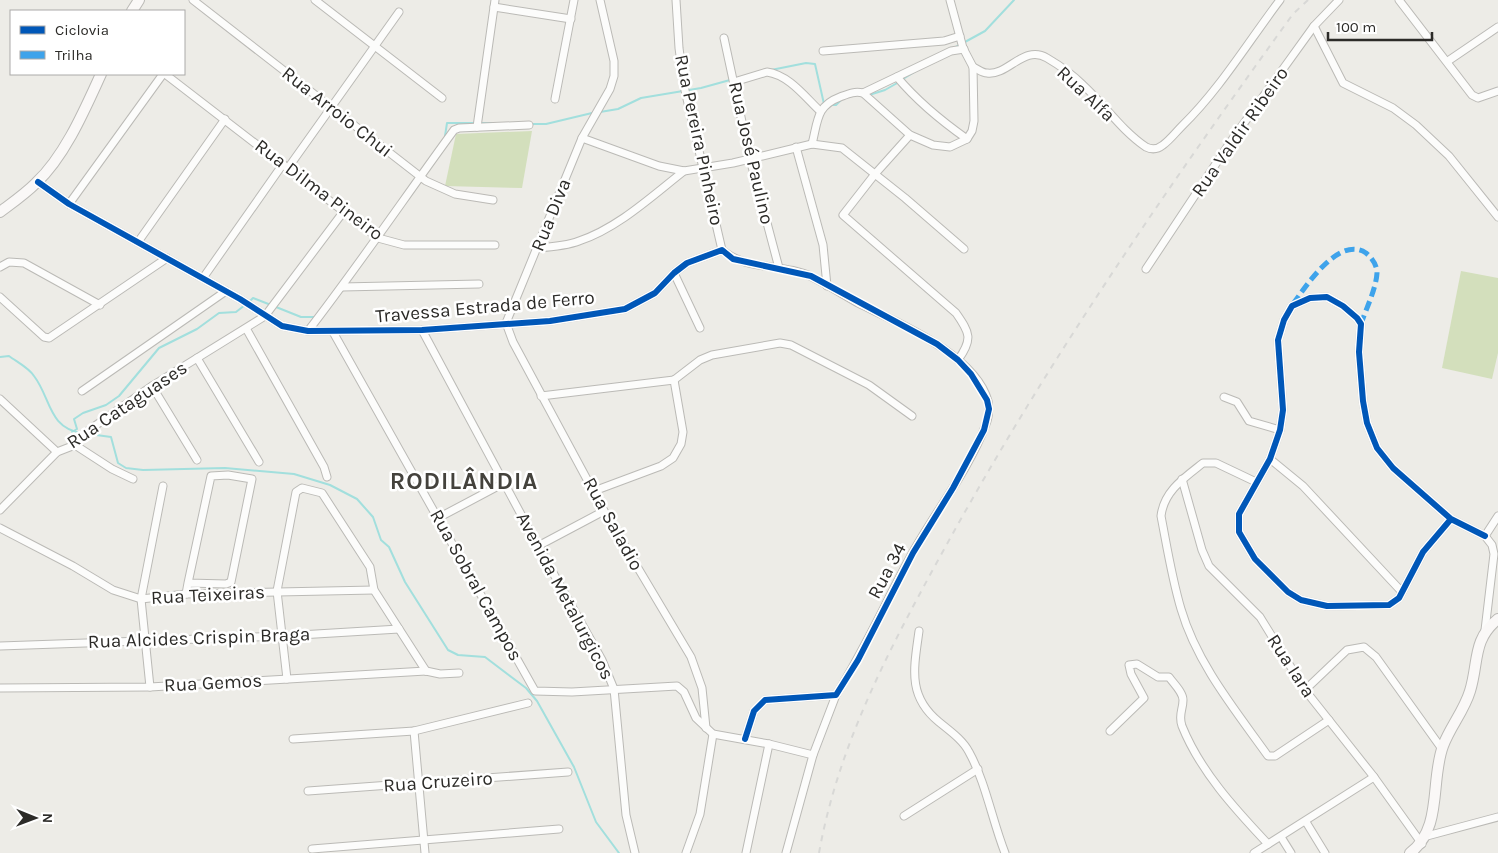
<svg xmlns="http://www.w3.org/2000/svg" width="1498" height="853" viewBox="0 0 1498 853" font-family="Karla,sans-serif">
  <rect width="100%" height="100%" fill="#edece7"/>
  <g fill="#d3dfbc">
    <polygon points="532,131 522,188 445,186 456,134"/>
    <polygon points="1461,271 1498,278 1498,353 1492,379 1442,368"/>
  </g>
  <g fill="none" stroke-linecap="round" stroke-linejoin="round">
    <g stroke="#a2dfdd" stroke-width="2">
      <polyline points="954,48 985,31 1014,0"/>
      <polyline points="771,70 806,63 815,64 824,104"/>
      <polyline points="903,79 916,71"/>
      <polyline points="869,95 885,90 899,82"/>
      <polyline points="830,105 836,105 841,100"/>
      <polyline points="600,112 618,109 641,98 701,88 730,80"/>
      <polyline points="481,123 494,123"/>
      <polyline points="531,124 546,124 592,113"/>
      <polyline points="445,136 447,123 476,123"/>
      <polyline points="249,302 253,298 271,305"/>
      <polyline points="276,307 301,317 317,317"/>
      <path d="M0,357L9,356C17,362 29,368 34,376C51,398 48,428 82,433"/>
      <polyline points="72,432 77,429 74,419 83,413 106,405 119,396 159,348 197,329 219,313 236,312 245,305"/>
      <polyline points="89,434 111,437 118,463 126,468 143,470 225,468 294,474 330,485 357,499 373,517 381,540 389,547 405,582 448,650 458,655 485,657 526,688 537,701 574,767 596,822 619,853"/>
    </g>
    <defs>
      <g id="street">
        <polyline points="193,0 426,181 455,194 493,200"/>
        <polyline points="315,0 442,98"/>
        <polyline points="676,0 679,48 684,86 722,250"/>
        <polyline points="1399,0 1472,95 1478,98 1498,91"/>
        <polyline points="494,7 571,19"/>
        <polyline points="1314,26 1343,83 1393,108 1416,125 1449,156 1498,217"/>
        <polyline points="724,38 750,159 779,268"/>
        <polyline points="823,51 944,41 960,36"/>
        <polyline points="1448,61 1498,27"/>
        <path d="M973,67C978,69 982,73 987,73C1008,76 1024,44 1047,58C1059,65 1073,75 1083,85C1105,105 1121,130 1146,147C1152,150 1158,149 1163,145C1170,140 1176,132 1182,126C1220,89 1248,42 1280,0"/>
        <polyline points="165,74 378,238 404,245 495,245"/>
        <path d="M897,77C918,102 940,120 967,139"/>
        <path d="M734,82L767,72C789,75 805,97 820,111"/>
        <polyline points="863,93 951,51 964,49"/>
        <polyline points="555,99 574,0"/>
        <polyline points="477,127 495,0"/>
        <path d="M910,135L875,174L843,215L956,313C970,333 973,339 958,360"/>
        <polyline points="582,138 659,166 684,171 733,163 812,144 842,148 905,198 964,249"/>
        <path d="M812,144C818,121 816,106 840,97C848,94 854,91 863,93L910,135L933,145L950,147L967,139L972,131L974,121L973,67L963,48L950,0"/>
        <polyline points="796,147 823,245 827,286"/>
        <polyline points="288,168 399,12"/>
        <polyline points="38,182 69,204 240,299 282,326 308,331 422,330 550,321 625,309 655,293 674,273 687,263 722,250"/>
        <polyline points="69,204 163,74"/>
        <polyline points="138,242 225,119"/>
        <path d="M537,248C551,247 566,246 579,241C618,228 652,196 684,171"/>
        <path d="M722,250C746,271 784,263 812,277C828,285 842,294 858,303C898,323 975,354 988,401C989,408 989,417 986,424C969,470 937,509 913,552C887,599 865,649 836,695L765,700L754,711L745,739"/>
        <polyline points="0,267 9,262 24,263 100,305"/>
        <polyline points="1146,269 1229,144 1314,26 1339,0"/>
        <polyline points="674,273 700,328"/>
        <polyline points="203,278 283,164"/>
        <polyline points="342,287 479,284"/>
        <polyline points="0,297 44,337 49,338 167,258"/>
        <polyline points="506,323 513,342 604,511 691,657 702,688 706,728"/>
        <polyline points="506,323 582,138 610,89 614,76 614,61 600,0"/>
        <polyline points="247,330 324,467 327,477"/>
        <polyline points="422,330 538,546 602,660 614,689 626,815 635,853"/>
        <path d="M308,331C359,265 405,197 454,130L459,128L529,125"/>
        <polyline points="333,332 535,691 572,692 677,686 684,692 696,718 713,734 769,744 813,755"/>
        <polyline points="197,358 259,462"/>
        <polyline points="674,380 700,360 712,355 780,343 791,345 869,385 912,416"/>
        <polyline points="152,386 197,460"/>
        <polyline points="82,391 226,291"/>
        <polyline points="541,396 674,380"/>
        <polyline points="1224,397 1237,402 1249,421 1280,430"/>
        <polyline points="0,399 57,452"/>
        <polyline points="75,445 112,469 133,479"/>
        <polyline points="1270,459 1303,486 1402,592"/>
        <polyline points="1182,479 1202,550 1209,566 1260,617 1305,690 1374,777 1422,844"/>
        <path d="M1256,482L1216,463H1203C1184,478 1164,491 1161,516C1167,547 1172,579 1181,609C1197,664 1236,711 1268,756H1275L1329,720"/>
        <polyline points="594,491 661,466 673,458 681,444 683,432 674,380"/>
        <polyline points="0,510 57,452 75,445 89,430 152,386 265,316 344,211"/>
        <polyline points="438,518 504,483"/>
        <polyline points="1451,519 1423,552 1399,598 1389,605 1327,606 1301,600 1288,592 1255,559 1239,532 1239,514 1270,459 1280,430 1283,410 1278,340 1284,320 1292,306 1310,298 1327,297 1343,306 1357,318 1361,324 1359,352 1363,401 1367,423 1377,448 1393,468 1451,519 1485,536"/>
        <polyline points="0,528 73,566 113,590 141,599 186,594 374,590"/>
        <polyline points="538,546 604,511"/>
        <polyline points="186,594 188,583 211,476 228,475 252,479 231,582 226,584 188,583"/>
        <polyline points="1485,630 1494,554 1492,545 1485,536 1498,516"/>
        <path d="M919,631C914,668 907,696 939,722C950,731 963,740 969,752C986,783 992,820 1005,853"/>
        <polyline points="0,646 283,636 399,629"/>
        <polyline points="426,671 440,674 459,673"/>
        <polyline points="287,679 277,591 296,492 302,488 322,493 370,567 374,590 426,671"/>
        <polyline points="150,687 141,599 163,486"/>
        <polyline points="0,688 150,687 426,671"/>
        <polyline points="1305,690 1347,650 1364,647 1376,657 1442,749"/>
        <polyline points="414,731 425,853"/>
        <path d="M1110,731L1144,698L1131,674L1129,665L1137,664L1158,677H1169C1173,683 1183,692 1183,700C1183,710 1178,715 1182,726C1200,771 1235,809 1268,844"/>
        <polyline points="293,739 414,731 528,703"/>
        <polyline points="308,791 568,772"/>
        <polyline points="904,816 978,769"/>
        <polyline points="1306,822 1325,853"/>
        <polyline points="1427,836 1498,817"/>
        <polyline points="1281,837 1291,853"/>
        <polyline points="312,849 559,829"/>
        <polyline points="686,853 700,814 713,734"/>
        <polyline points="746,853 769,744"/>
        <polyline points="786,853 813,755 836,695"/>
        <polyline points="1254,853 1374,777"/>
      </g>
      <g id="secondary">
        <polyline points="132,11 139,0"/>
        <path d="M0,212C12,203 25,194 36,183C65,156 85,109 101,74"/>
        <path d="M1410,853C1443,828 1430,781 1443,746C1450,727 1464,711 1470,691C1479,662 1472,640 1498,619"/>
      </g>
    </defs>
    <use href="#street" stroke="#bbbab6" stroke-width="9"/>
    <use href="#secondary" stroke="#bbbab6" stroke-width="12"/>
    <use href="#street" stroke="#fcfcfb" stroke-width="7"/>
    <use href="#secondary" stroke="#faf8f7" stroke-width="10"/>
    <path stroke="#d8d8d6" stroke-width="2" stroke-dasharray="6 6" stroke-linecap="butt" d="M819,853C839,741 893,642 947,544C1049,359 1169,185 1293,14L1308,0"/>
    <path stroke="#3ea3eb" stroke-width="5" stroke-dasharray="10 5" stroke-linecap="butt" d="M1293,304C1306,286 1339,235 1366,253C1372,258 1377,265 1377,273C1376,289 1366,309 1361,324"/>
    <defs>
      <g id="cycleway">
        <polyline points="38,182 69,204 240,299 282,326 308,331 422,330 550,321 625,309 655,293 674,273 687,263 722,250 733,259 811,276 937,344 958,360 971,374 987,400 989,409 984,430 953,488 913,553 858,660 836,695 765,700 754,711 745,739"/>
        <polyline points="1451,519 1423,552 1399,598 1389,605 1327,606 1301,600 1288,592 1255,559 1239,532 1239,514 1270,459 1280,430 1283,410 1278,340 1284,320 1292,306 1310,298 1327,297 1343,306 1357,318 1361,324 1359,352 1363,401 1367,423 1377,448 1393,468 1451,519 1485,536"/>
      </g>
    </defs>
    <use href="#cycleway" stroke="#fff" stroke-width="9"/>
    <use href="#cycleway" stroke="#0057b8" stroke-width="6"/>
  </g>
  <g text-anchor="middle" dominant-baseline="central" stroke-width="5" stroke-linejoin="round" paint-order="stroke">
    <g font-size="19" fill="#2c2b28" stroke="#fff">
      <text transform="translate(1086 94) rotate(43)">Rua Alfa</text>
      <text transform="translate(337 112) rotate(38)">Rua Arroio Chui</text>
      <text transform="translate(1240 132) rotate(-55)">Rua Valdir Ribeiro</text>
      <text transform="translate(699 140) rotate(78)">Rua Pereira Pinheiro</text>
      <text transform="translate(751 153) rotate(77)">Rua José Paulino</text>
      <text transform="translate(319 190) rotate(37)">Rua Dilma Pineiro</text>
      <text transform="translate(551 215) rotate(-68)">Rua Diva</text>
      <text transform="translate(485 307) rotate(-5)">Travessa Estrada de Ferro</text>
      <text transform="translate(127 405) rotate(-34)">Rua Cataguases</text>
      <text transform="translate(613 524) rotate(61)">Rua Saladio</text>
      <text transform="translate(887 571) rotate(-62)">Rua 34</text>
      <text transform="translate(476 585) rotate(61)">Rua Sobral Campos</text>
      <text transform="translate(208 595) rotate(-3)">Rua Teixeiras</text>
      <text transform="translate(565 596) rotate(62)">Avenida Metalurgicos</text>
      <text transform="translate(199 638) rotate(-2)">Rua Alcides Crispin Braga</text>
      <text transform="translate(1291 666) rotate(57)">Rua Iara</text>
      <text transform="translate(213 683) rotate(-3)">Rua Gemos</text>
      <text transform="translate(438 782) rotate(-4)">Rua Cruzeiro</text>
    </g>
    <g font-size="24" font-weight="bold" letter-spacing="1" fill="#44423c" stroke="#fff">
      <text x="464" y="481">RODILÂNDIA</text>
    </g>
  </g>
  <rect x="10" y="10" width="175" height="65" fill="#ffffff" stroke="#abaaa9"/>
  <rect x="20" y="26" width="25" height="8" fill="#0057b8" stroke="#abaaa9"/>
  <text x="55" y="35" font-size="15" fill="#2c2b28">Ciclovia</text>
  <rect x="20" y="51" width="25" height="8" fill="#3ea3eb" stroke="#abaaa9"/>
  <text x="55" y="60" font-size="15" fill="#2c2b28">Trilha</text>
  <g transform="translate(35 818) rotate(91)" stroke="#ffffff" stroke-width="4" paint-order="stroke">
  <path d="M0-4L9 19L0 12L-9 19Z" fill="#2c2b28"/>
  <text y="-8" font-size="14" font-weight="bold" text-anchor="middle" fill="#2c2b28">N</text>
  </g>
  <path d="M1328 32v8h104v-8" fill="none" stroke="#2c2b28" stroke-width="2.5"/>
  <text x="1336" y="32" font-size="15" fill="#2c2b28" stroke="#ffffff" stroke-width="4" paint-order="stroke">100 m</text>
</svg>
